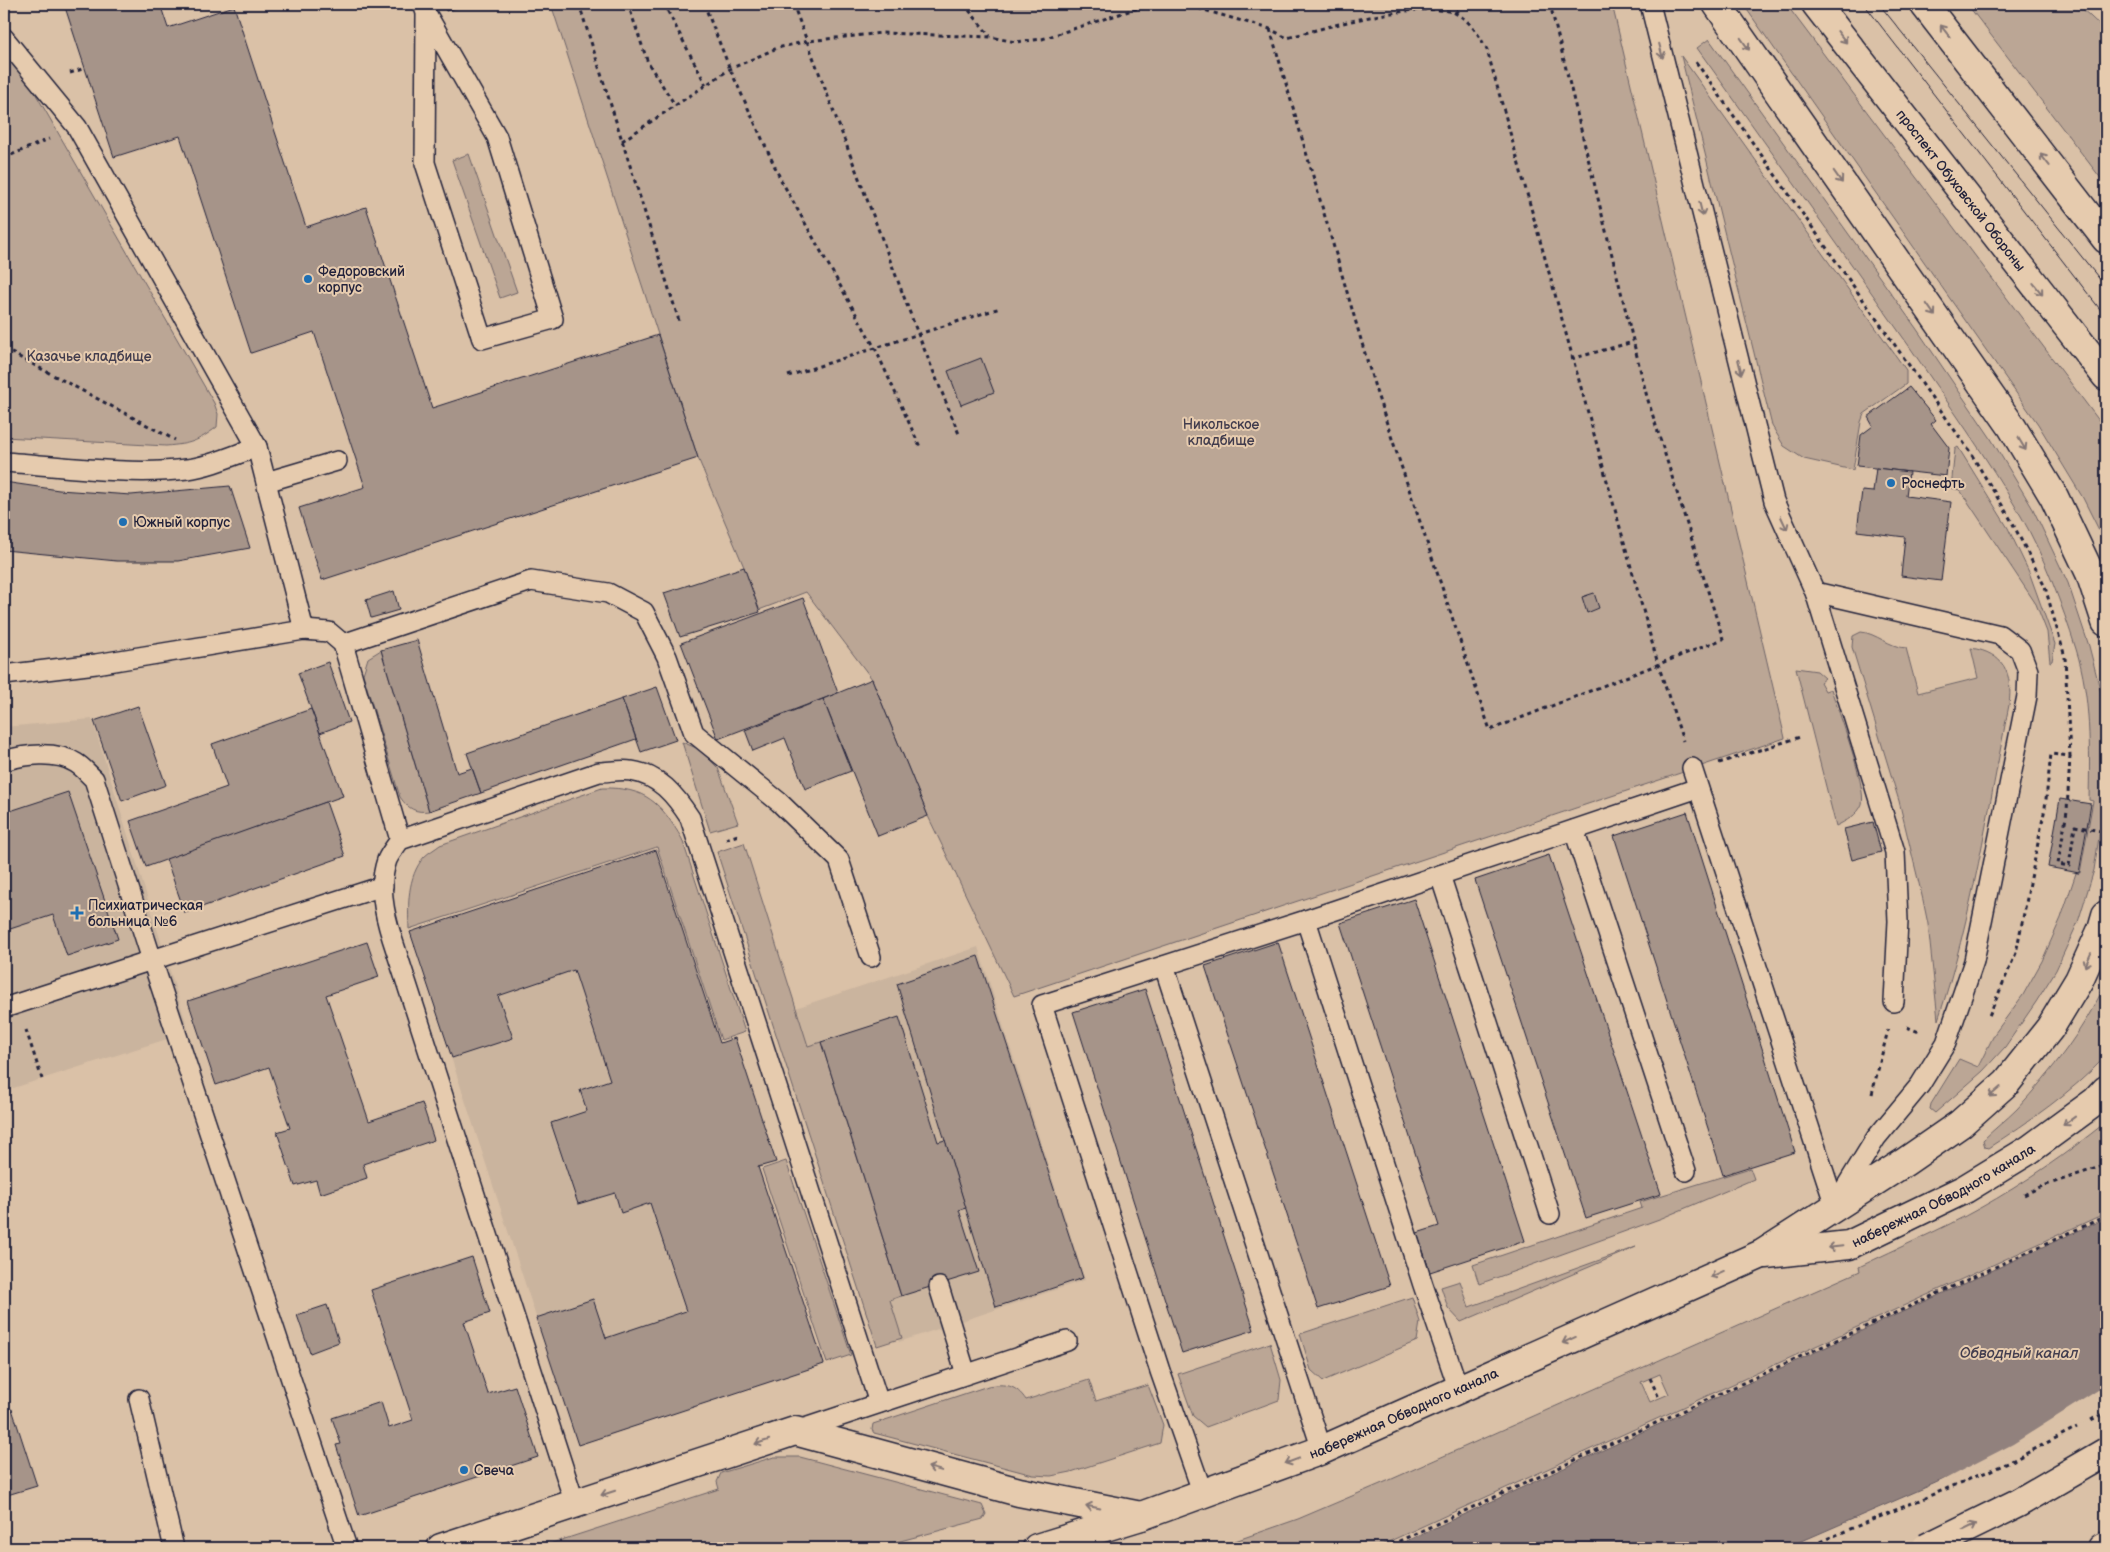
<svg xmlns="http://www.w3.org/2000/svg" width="2110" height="1552" viewBox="0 0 2110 1552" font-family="'Balsamiq Sans',sans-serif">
  <rect width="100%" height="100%" fill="#dac1a7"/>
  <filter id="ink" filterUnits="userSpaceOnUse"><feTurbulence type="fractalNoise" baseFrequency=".02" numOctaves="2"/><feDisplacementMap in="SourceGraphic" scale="10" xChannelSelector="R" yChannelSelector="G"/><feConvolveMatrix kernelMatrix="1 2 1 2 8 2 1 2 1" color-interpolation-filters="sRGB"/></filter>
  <g filter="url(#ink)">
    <g fill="#cab49e">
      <polygon points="92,719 189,1032 4,1091 4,727"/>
      <polygon points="656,850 720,1043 735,1038 776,1162 759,1168 824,1364 578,1445 410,932"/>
      <polygon points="978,947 1085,1280 899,1342 790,1010"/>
    </g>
    <g fill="#bba695" stroke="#6e6468" fill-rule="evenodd">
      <polygon points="551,4 1612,4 1785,738 1014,996 928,816 872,679 806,592 759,610 744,567 698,458"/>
      <polygon points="1743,4 1786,4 2106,430 2106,544 2083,498 2038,424"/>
      <polygon points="1967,4 2077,4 2106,31 2106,185"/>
      <path d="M4,39L214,403L218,414L217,427C197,442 190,444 166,446L4,437Z"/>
      <path d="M1709,39L1916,328L1990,437L2033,509L2068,583L2089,646L2101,693L2106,751L2105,797L2094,870L2078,922L2056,970L2036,1002L2005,1047L1983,1071L1935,1113L1930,1109L1931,1104L1959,1059L1978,1067L1995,1033L2023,995L2042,961L2061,918L2076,873H2080L2093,801L2089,800C2090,750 2091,697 2076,649C2062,605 2044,556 2021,516C1987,457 1947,402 1909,346C1839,246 1768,147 1697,48Z"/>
      <polygon points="1681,56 1906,370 1906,384 1864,414 1861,422 1853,470 1804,459 1784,446 1772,426"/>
      <polygon points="469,154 517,292 500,298 452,160"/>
      <polygon points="1958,447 2008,528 2029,572 2055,644 2052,661 2050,662 2047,632 2036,604 1960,490 1951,488 1955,449"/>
      <path d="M1861,632C1876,633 1889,647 1906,648L1918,693L1978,678L1971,648C2004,653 2013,673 2009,705C1988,810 1972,918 1938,1020L1928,924L1923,900L1899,801L1852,647L1853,636Z"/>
      <path d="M381,650L429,811C416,813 408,809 400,797L363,674L368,658Z"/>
      <path d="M1796,668L1817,671L1825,678L1820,682L1825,691L1831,689C1838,710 1867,787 1862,804C1858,815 1846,821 1836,826Z"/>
      <polygon points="682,742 699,749 718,768 738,823 710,831"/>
      <path d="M602,788C646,787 661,803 682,839L745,1032L721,1040L657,847L409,929C408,905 407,877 424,857C429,852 435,849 440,845Z"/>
      <polygon points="744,843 808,1046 821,1042 901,1296 890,1300 902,1338 877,1346 717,852"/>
      <path d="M2106,983V1056C2072,1092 2030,1121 1988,1148L1985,1147L1983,1140C1994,1129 2006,1120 2017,1109C2052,1071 2084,1029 2106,983Z"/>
      <path d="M2106,1122V1213L1375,1548H1215L1298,1519L1392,1479L1860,1271L1859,1267C1899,1247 1941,1230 1980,1208C2025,1183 2066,1154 2106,1122ZM1660,1374L1669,1394L1650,1402L1641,1382Z"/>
      <polygon points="786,1161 851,1355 827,1363 762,1169"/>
      <polygon points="1750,1168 1754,1179 1662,1218 1479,1284 1473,1265 1642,1208 1640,1202"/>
      <polygon points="1636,1247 1461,1322 1448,1308 1441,1287 1460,1281 1469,1307"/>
      <polygon points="1412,1297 1420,1322 1417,1341 1323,1381 1311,1370 1300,1334"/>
      <polygon points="1270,1343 1281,1380 1279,1400 1206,1427 1193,1416 1178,1374"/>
      <path d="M1089,1380L1096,1401L1148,1385L1163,1425L1160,1443L1071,1472L1051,1476L1033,1475L874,1433L872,1430L873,1424L988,1386C1005,1383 1016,1385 1026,1400Z"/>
      <polygon points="774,1457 800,1457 982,1505 986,1514 983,1519 874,1548 537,1548 719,1489 717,1482 721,1473"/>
    </g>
    <polygon fill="#91817d" stroke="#655b63" points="2106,1218 2106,1409 1786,1548 1391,1548"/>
    <polygon fill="#dac1a7" points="2106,1385 2106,1412 1902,1501 2013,1444"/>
    <g fill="#a69489" stroke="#22223b">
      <polygon points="64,4 160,4 168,28 234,6 306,227 366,207 432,408 658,335 698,458 322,580 299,508 365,487 314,332 251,353 180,136 114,157"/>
      <polygon points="444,4 469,4 446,11"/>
      <polygon points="981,358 994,392 961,405 948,371"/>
      <polygon points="1909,387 1936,420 1931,424 1949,448 1946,476 1857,466 1861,435 1873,426 1868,417"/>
      <polygon points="1876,468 1909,472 1906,496 1951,502 1941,581 1901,576 1905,537 1857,531 1862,491 1873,492"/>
      <polygon points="4,482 59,490 131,495 230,486 250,548 178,561 117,561 4,550"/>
      <polygon points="744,567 760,612 680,637 664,593"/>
      <polygon points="394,591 399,610 371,618 366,600"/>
      <polygon points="1594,593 1599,608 1587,613 1582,597"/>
      <polygon points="803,598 838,693 718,739 681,643"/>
      <polygon points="417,640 457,773 472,768 481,793 429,811 381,650"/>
      <polygon points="328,662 349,722 320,733 298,673"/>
      <polygon points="872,679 928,816 878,836 823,699"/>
      <polygon points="657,687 676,740 641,752 622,699"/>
      <polygon points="622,699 636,739 481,793 467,753"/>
      <polygon points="823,699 851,771 805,789 785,738 753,751 745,730"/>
      <polygon points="138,706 166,785 122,801 94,721"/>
      <polygon points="311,709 343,796 146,867 130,821 227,787 212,744"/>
      <polygon points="68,792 118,939 67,956 53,915 4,931 4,813"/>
      <polygon points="2060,799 2091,804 2079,873 2048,867"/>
      <polygon points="326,802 345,856 185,913 166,859"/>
      <polygon points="1687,812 1795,1152 1723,1175 1614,836"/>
      <polygon points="1873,822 1881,852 1852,860 1844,829"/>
      <polygon points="656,850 720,1043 735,1038 776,1162 758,1167 824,1364 578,1445 536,1318 593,1299 606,1338 686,1311 650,1203 621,1213 615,1193 578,1204 551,1123 587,1111 580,1090 610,1080 574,970 498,996 513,1038 452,1058 410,932"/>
      <polygon points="1549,855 1661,1194 1586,1218 1475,880"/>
      <polygon points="1414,899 1525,1241 1430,1272 1417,1233 1439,1226 1340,923"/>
      <polygon points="367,942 379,977 326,995 369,1121 422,1103 434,1140 363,1164 367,1178 320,1194 316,1180 295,1186 277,1132 290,1128 269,1067 216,1085 188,1001"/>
      <polygon points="1278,942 1390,1286 1318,1309 1205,966"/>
      <polygon points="978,956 1083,1278 996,1307 897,984"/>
      <polygon points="1145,989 1254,1330 1182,1353 1073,1012"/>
      <polygon points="899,1017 938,1142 945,1140 966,1208 959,1210 979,1272 901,1296 821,1042"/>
      <polygon points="472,1257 490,1313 464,1322 488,1394 515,1386 538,1457 359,1516 336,1445 341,1444 332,1418 381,1402 389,1428 413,1420 371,1290"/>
      <polygon points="327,1305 339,1342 310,1353 297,1315"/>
      <polygon points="12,1409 37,1486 4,1496 4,1411"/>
      <polygon points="4,1528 10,1548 4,1548"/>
      <polygon points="57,1542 59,1548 37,1548"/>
    </g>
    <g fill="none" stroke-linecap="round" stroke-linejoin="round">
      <defs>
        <g id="service">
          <polyline points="423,4 426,13 497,137 553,319 482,339 425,163 426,13"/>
          <polyline points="1650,4 1774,501 1815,592 2000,635 2020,650 2028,671 2027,696 1974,961 1946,1043 1920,1085 1876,1138 1836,1203"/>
          <polyline points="4,38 77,127 257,447 304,630"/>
          <path d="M4,462C61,466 131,476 187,469C211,466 234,455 257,447"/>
          <polyline points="266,482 337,461"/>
          <polyline points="1815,592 1895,852 1898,921 1894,1002"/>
          <polyline points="343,644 531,581 608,593 644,612 667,657 694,733 779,802 839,860 871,957"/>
          <polyline points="4,675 96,664 304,630 329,632 343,644 400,840"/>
          <path d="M4,761C25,754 57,751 76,763C83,767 88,774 94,779L152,960L383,886"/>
          <polyline points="1692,768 1835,1206"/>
          <polyline points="1574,830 1686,1171"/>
          <polyline points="1440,875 1550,1214"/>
          <polyline points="1306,920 1423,1285 1459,1390"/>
          <polyline points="1164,966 1322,1450"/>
          <polyline points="4,1008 152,960 347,1548"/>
          <polyline points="939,1287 966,1374"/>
          <polyline points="139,1399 174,1548"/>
          <polyline points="796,1431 1067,1341"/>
          <polyline points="1203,1494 1160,1371 1042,1005 1306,920 1698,788"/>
          <path d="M575,1504L392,938C384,913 378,886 387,860C390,853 396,846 400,840L599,772C609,772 621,769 631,771C659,775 675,795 690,818L879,1403"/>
        </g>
        <polyline id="minor" points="441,1548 795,1431 1019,1492 1141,1516"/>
        <polyline id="tertiary" points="2102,1548 2106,1546"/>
        <g id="secondary">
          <polyline points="1717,4 2012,427 2054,497 2090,573 2106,622"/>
          <path id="s1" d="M1816,4L2106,376"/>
          <polyline points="1924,4 2106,239"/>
          <path id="s2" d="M1766,1254L1849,1245L1965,1189L2029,1150L2096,1101L2106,1090"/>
          <path id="s3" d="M1037,1548L1141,1516L1322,1450L1762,1254L1905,1162L1960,1124L2007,1082L2050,1028L2079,980L2102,929L2106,915"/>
        </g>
      </defs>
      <use href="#service" stroke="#22223b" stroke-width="22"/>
      <use href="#minor" stroke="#22223b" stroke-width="31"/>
      <use href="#tertiary" stroke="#22223b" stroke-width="31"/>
      <use href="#secondary" stroke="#22223b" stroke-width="31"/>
      <g stroke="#22223b" stroke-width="3" stroke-dasharray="4 4" stroke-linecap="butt">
        <polyline points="579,4 680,324"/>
        <polyline points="628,4 648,63 675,105"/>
        <polyline points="664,4 706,85"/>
        <polyline points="704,4 730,69 781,180 875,348 920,447"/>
        <polyline points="793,4 918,334 959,434"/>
        <polyline points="964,4 990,36"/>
        <path d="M1183,4L1270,29L1287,38C1327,27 1418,0 1455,13C1471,21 1479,35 1487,50L1658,664L1683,741"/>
        <polyline points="1455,13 1464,4"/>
        <polyline points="1270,29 1376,391 1490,730 1723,639 1647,397 1550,4"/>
        <polyline points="1696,62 1970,452 2011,520 2045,587 2065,657 2070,756 2051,754 2045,808 2016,953 1988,1018"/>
        <polyline points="70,73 85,68"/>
        <polyline points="622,141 730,69 777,48 808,41 882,33 990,37 1016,42 1042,39 1135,9 1166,4"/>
        <polyline points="4,158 49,139"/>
        <polyline points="4,349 175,440"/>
        <polyline points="1571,359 1633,342"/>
        <polyline points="788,376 1000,308"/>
        <polyline points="2070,756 2067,811 2058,864 2069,866 2075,826 2106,832"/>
        <polyline points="1719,763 1800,737"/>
        <polyline points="726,839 741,834"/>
        <polyline points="1907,1027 1919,1032"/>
        <polyline points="26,1030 42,1079"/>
        <polyline points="1872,1094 1888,1030"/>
        <polyline points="2024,1195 2040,1187 2106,1165"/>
        <polyline points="1650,1378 1659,1398"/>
        <polyline points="2091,1420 2106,1412"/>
        <polyline points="1384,1548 2106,1216"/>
        <polyline points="1805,1548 2008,1463 2077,1427"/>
      </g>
      <use href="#service" stroke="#e6cbae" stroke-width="19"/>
      <use href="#minor" stroke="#e6cbae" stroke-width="28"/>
      <use href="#tertiary" stroke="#e6cbae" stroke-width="28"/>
      <use href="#secondary" stroke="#e6cbae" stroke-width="28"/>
      <g stroke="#22223b" stroke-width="1">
        <polyline points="1864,4 2106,317"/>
        <polyline points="1879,4 2106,287"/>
      </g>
      <defs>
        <polyline id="secondary-bridge" points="1926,1548 2018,1503 2106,1452"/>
      </defs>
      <use href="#secondary-bridge" stroke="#22223b" stroke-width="31" stroke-linecap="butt"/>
      <use href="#secondary-bridge" stroke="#e6cbae" stroke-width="28"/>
    </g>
    <defs><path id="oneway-shaft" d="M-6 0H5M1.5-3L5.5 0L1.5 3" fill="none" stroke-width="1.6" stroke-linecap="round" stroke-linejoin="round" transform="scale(1.25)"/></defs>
    <g stroke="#847674">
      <use href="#oneway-shaft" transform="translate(1945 31) rotate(-128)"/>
      <use href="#oneway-shaft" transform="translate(1842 37) rotate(52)"/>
      <use href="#oneway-shaft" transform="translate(1745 44) rotate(55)"/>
      <use href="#oneway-shaft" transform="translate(1661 51) rotate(76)"/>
      <use href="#oneway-shaft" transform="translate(2045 160) rotate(-128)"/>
      <use href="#oneway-shaft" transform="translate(1838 177) rotate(55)"/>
      <use href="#oneway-shaft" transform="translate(1701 209) rotate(76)"/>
      <use href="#oneway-shaft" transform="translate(2038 289) rotate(52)"/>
      <use href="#oneway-shaft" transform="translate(1931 310) rotate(55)"/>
      <use href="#oneway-shaft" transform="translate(1740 367) rotate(76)"/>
      <use href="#oneway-shaft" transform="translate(2022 444) rotate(59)"/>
      <use href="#oneway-shaft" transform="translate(1784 523) rotate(65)"/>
      <use href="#oneway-shaft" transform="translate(2088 960) rotate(114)"/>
      <use href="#oneway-shaft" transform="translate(1995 1092) rotate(139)"/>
      <use href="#oneway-shaft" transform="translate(2069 1121) rotate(144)"/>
      <use href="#oneway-shaft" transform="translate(1835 1247) rotate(174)"/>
      <use href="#oneway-shaft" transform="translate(1717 1274) rotate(156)"/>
      <use href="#oneway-shaft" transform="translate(1569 1340) rotate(156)"/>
      <use href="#oneway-shaft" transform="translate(762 1442) rotate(162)"/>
      <use href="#oneway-shaft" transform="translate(1292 1461) rotate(159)"/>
      <use href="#oneway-shaft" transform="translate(935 1469) rotate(-165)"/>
      <use href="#oneway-shaft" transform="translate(608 1493) rotate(162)"/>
      <use href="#oneway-shaft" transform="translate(1093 1507) rotate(-169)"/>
      <use href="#oneway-shaft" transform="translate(1970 1527) rotate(-26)"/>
    </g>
  </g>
  <g fill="#1f6fb2" stroke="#e6cbae" stroke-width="2">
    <circle cx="308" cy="279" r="5"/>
    <circle cx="1891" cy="483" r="5"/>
    <circle cx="123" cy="522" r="5"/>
    <path d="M74.5 905.5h5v5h5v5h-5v5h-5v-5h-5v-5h5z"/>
    <circle cx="464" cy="1470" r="5"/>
  </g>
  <g text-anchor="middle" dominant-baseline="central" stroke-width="4" stroke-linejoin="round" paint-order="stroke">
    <g font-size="14" fill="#22223b" stroke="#e6cbae">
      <text stroke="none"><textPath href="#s1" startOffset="236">проспект Обуховской Обороны</textPath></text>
      <text stroke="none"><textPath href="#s2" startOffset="190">набережная Обводного канала</textPath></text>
      <text stroke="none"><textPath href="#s3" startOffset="391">набережная Обводного канала</textPath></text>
    </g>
    <g font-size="14" fill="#22223b" stroke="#e6cbae" text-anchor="start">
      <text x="318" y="271">Федоровский<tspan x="318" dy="16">корпус</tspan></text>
      <text x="1901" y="483">Роснефть</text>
      <text x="133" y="522">Южный корпус</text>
      <text x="88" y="905">Психиатрическая<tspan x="88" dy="16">больница №6</tspan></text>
      <text x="474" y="1470">Свеча</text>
    </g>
    <g font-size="14" fill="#413c4d" stroke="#e6cbae">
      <text x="89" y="356">Казачье кладбище</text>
      <text x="1221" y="424">Никольское<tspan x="1221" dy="16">кладбище</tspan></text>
    </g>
    <g font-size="15" font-style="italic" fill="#433e4f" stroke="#e6cbae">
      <text x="2019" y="1353">Обводный канал</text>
    </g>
  </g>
  <rect width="2110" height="1552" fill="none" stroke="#e6cbae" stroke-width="20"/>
  <rect x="10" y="10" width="2090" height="1532" fill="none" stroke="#22223b" stroke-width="2" filter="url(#ink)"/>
</svg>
